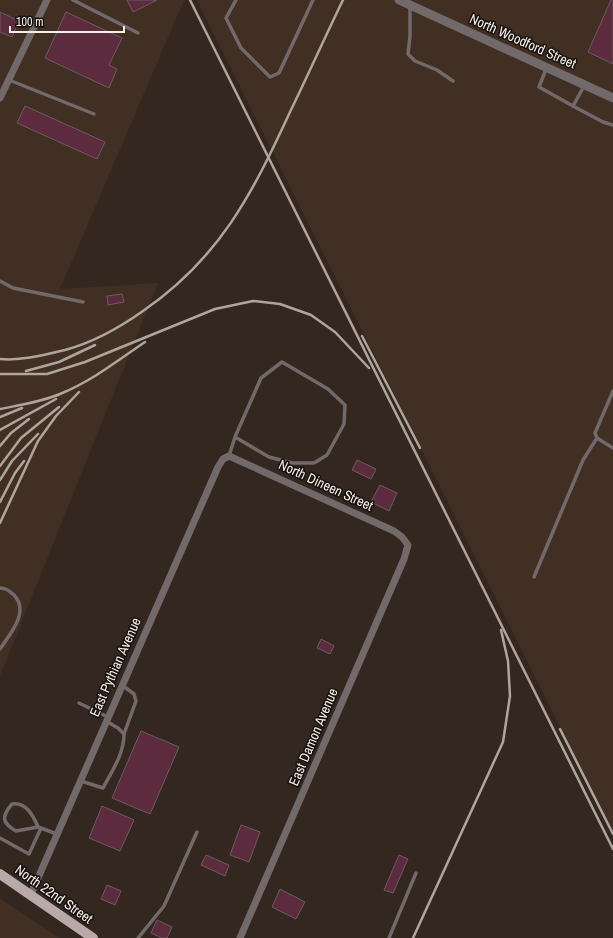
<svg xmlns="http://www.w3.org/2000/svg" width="613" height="938" viewBox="0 0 613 938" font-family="'Archivo Narrow',sans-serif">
  <rect width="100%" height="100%" fill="#33271f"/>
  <g fill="#412f24">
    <polygon points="0,0 184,0 60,289 158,283 0,676"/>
    <polygon points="197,0 613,0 613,832"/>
    <polygon points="0,899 60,938 0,938"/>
  </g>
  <g fill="#5c2b3e" stroke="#6c5c61">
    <polygon points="127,0 157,0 133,12"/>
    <polygon points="611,0 613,0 613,64 588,52"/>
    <polygon points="0,12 19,21 12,37 0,32"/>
    <polygon points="66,12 122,38 109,65 117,69 109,88 45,58"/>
    <polygon points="25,106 105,142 97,159 17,123"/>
    <polygon points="122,294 124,302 108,305 107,296"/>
    <polygon points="357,460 376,469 371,479 352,470"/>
    <polygon points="380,485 397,493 389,511 371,502"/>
    <polygon points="321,639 334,646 330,654 317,648"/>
    <polygon points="141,731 179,747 150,814 112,798"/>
    <polygon points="102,806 134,820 120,851 89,838"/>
    <polygon points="241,825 260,832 249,862 230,855"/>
    <polygon points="206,855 229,865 225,876 201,865"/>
    <polygon points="399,855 408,859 393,893 384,890"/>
    <polygon points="107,885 121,891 115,905 101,899"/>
    <polygon points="280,889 305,902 296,919 272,907"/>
    <polygon points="157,920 172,927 167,938 162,938 151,933"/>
  </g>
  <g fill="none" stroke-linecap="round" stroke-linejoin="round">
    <g stroke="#71696a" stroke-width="3.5">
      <polyline points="73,0 138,33"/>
      <polyline points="236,0 226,18 241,48 270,77 279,73 313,0"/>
      <polyline points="410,6 410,36 408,54 415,61 437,70 453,81"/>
      <polyline points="546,69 539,87 573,106"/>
      <polyline points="9,80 94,114"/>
      <polyline points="584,86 573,106 603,122 613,125"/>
      <polyline points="0,281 13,288 83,302"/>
      <polyline points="613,391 595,433 597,438 613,448"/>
      <polyline points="229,456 235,437 261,378 282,362 328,389 345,405 344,424 327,455 314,463 292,463 269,457 235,437"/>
      <polyline points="534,577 583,460 597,438"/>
      <path d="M0,588C5,588 10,591 14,595C30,612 10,634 0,649"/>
      <polyline points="122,685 134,694 136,701 124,734"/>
      <polyline points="79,703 108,717"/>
      <path d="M81,781L103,788C112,771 124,754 124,734L118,728L106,721"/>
      <path d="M38,827C33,815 26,802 12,804C1,817 2,823 16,831L38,827L57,834"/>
      <polyline points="0,838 29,854 41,828"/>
      <polyline points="138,938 164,906 197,832"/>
      <polyline points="389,938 416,873"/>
    </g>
    <g stroke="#71696a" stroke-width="7">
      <polyline points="0,98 47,0"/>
      <polyline points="31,894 218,467 223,459 229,456 394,531 402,537 408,545 404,559 240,938"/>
    </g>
    <polyline stroke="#71696a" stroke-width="9" points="399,0 613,98"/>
    <polyline stroke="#b9a9aa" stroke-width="10" points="0,874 93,938"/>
    <g stroke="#aea59e" stroke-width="2.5">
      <polyline points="190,0 613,849"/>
      <polyline points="362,336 420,448"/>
      <path d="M0,359C22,361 44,355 65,350C95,342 119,328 143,311C220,258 252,194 290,112C308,75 325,37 343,0"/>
      <polyline points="26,371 59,362 95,345"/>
      <polyline points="0,374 47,374 85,362 215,309 253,301 280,304 311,315 335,332 369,368"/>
      <path d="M0,409C20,405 41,402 60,394C92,381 117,361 145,342"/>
      <polyline points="0,417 22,408"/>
      <polyline points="0,430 56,399"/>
      <polyline points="0,446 11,433 29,419"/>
      <polyline points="0,466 21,438 59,407"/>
      <polyline points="0,480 12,461 38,434"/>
      <polyline points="0,502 15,473 24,461"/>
      <polyline points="0,523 38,441 56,416 79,392"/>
      <polyline points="560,729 613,834"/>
      <polyline points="413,938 503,742 510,696 508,661 501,630"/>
    </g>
  </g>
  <g text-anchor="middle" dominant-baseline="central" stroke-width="3" stroke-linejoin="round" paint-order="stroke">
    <g font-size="14" fill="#f7efe9" stroke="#16110e">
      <text transform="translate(523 41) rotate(24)">North Woodford Street</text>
      <text transform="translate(326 485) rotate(25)">North Dineen Street</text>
      <text transform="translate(115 667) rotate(-66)">East Pythian Avenue</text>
      <text transform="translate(313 737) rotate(-67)">East Damon Avenue</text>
      <text transform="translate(54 894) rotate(35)">North 22nd Street</text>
    </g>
  </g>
  <path d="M10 26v6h114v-6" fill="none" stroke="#f7efe9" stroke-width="2"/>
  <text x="16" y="26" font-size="12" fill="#f7efe9" stroke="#16110e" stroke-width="3" paint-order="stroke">100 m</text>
</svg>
